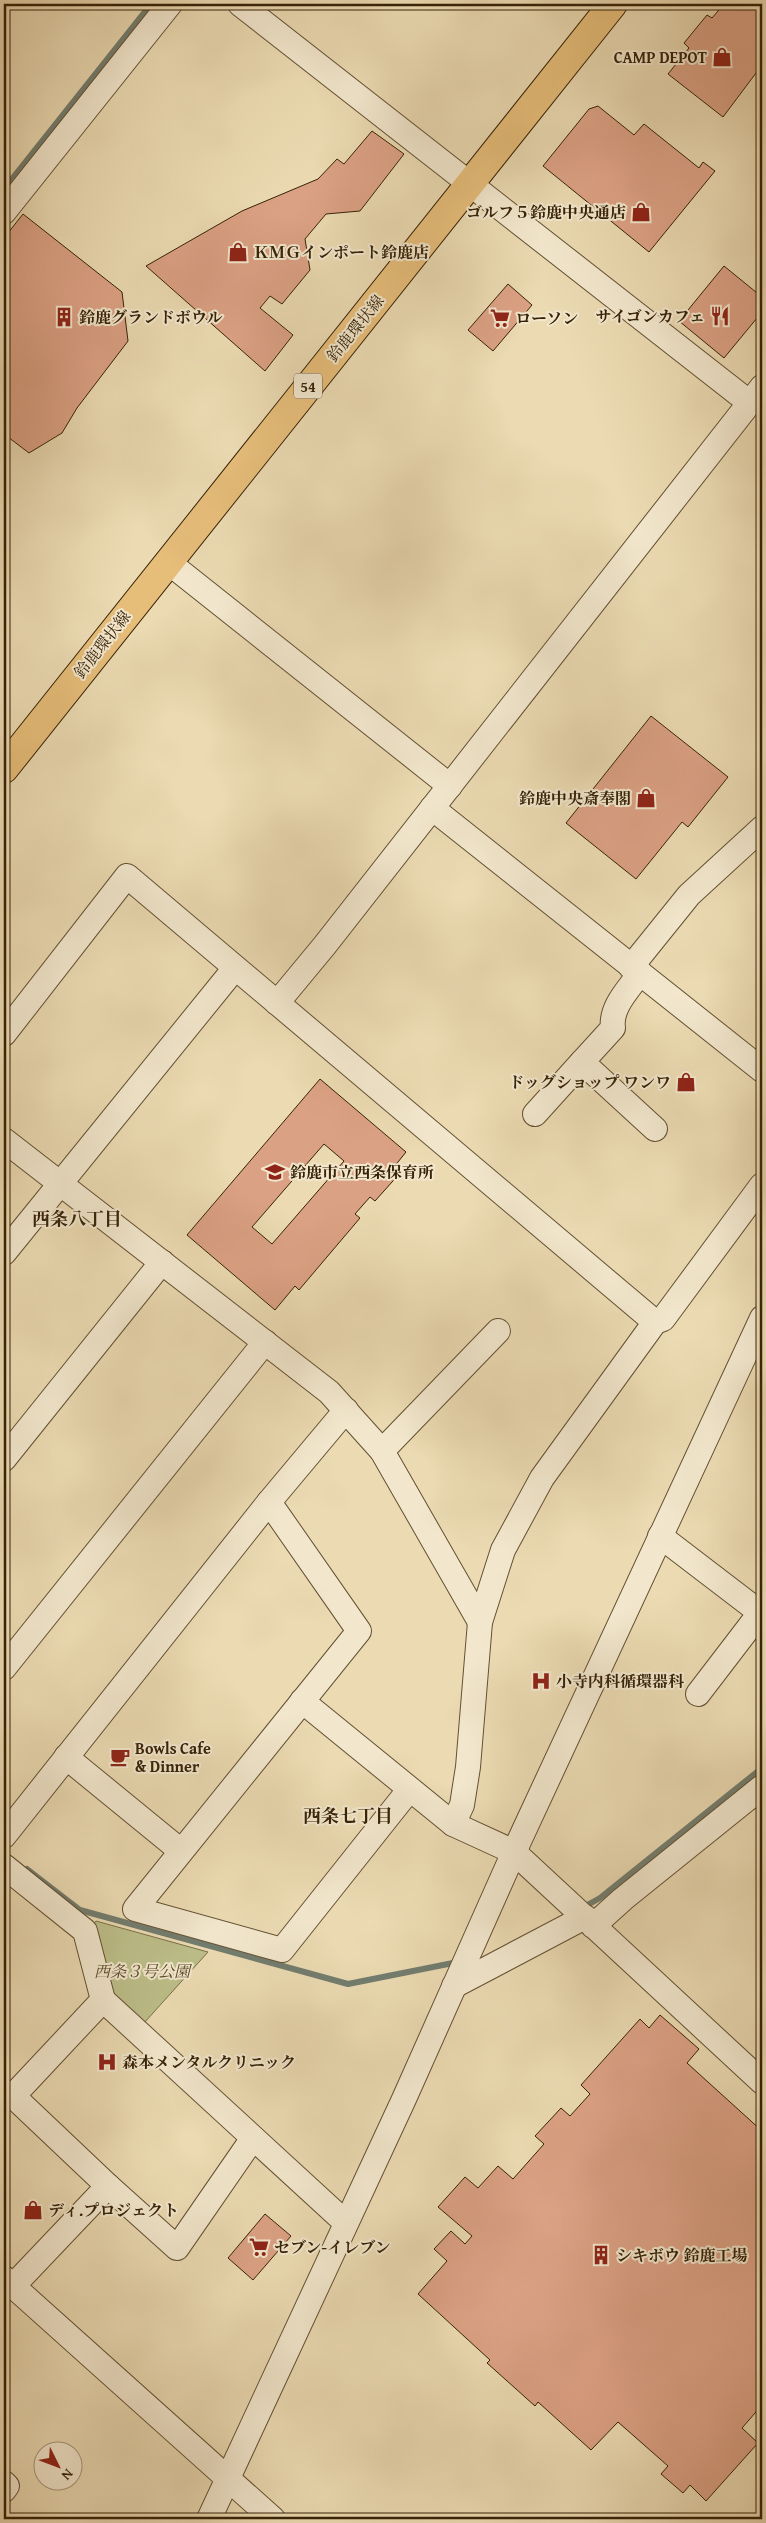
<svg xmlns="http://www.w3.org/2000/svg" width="766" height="2523" viewBox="0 0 766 2523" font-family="'Gentium Book Plus','Noto Serif JP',serif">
  <rect width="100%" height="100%" fill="#ebdab2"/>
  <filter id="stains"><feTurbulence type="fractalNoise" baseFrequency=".004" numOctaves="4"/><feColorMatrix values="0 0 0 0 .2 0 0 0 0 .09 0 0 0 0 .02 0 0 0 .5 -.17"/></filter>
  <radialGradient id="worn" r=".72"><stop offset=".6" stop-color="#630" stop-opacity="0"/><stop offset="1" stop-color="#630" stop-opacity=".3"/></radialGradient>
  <polygon fill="#bcbe89" stroke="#797048" points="96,1921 208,1952 144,2023 107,1988 90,1927"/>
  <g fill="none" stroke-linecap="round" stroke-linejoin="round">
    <g stroke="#727d6f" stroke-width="6">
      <polyline points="4,189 151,4"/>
      <polyline points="27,1869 80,1910 348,1984 458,1962"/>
      <polyline points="582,1908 600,1898 762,1768"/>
    </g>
  </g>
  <g fill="#dba184" stroke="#362207" fill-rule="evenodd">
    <polygon points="724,4 762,4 762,65 723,117 668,74 689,48 684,43 707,15 712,18"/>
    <polygon points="598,106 634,135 644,124 699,168 703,162 715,171 649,252 543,166 589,109"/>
    <polygon points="372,131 404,154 360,211 326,214 305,239 310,270 282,304 270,296 260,308 293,335 265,371 146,266 242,211 318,179 337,159 344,164"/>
    <polygon points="23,214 122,292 128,341 77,408 62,433 29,453 4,434 4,238"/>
    <polygon points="724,266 762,297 762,312 724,358 679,321"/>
    <polygon points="508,284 532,305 493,351 468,330"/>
    <polygon points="651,716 728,777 688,827 682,822 636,879 566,823"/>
    <path d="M320,1079L406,1152L394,1167L401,1172L375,1201L370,1197L355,1214L360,1218L299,1290L295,1286L275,1310L187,1235ZM324,1144L344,1161L272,1244L252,1227Z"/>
    <polygon points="660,2015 699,2049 687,2063 762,2131 762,2405 742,2428 758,2443 706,2501 690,2485 683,2493 661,2474 668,2466 618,2422 591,2450 538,2402 535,2406 487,2363 490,2360 418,2294 447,2261 434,2249 451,2231 465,2244 472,2236 438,2207 465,2177 478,2188 498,2166 513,2179 544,2144 535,2136 561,2108 570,2116 590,2094 581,2085 640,2019 649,2028"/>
    <polygon points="265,2214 291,2236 253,2280 228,2258"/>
  </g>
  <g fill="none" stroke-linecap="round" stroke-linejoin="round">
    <defs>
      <g id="minor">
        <polyline points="240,4 750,403"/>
        <polyline points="4,212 170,4"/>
        <polyline points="168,562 450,786"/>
        <polyline points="432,808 762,1070"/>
        <polyline points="631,967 689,895 762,828"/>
        <path d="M640,973C629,989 610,1007 613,1028L582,1062L655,1129"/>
        <polyline points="277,1003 325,945 762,387"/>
        <polyline points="4,1034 127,876 655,1322"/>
        <polyline points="535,1114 582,1062"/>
        <polyline points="4,1140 329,1392 382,1451 480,1622"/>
        <polyline points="4,1253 235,968"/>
        <polyline points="382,1451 498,1331"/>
        <polyline points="4,1459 162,1262"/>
        <polyline points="269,1502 359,1631 135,1909 282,1950 409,1790"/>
        <polyline points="660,1536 762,1614"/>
        <polyline points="4,1668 265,1342"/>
        <polyline points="698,1694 760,1613"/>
        <polyline points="302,1701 453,1824 514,1852 762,2082"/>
        <polyline points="66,1757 181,1851"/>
        <polyline points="453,1824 462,1805 468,1767 480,1622 503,1550 542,1478 655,1322 663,1319 762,1185"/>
        <polyline points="4,1836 269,1502 346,1410"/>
        <polyline points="4,1866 85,1931 103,2000"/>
        <polyline points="593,1926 623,1899 762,1787"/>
        <polyline points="454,1986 585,1917"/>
        <polyline points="108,2186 177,2248 253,2138"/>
        <polyline points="4,2278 273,2519"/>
        <polyline points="13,2286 108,2186 13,2096 103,2000 346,2223"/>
        <polyline points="4,2483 7,2486 4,2490"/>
        <polyline points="209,2519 404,2099 514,1852 762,1318"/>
      </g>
      <polyline id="major" points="4,769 613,4"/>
    </defs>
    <use href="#minor" stroke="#635032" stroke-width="26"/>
    <use href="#major" stroke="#362207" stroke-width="30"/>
    <use href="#minor" stroke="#f2e7cd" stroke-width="24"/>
    <use href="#major" stroke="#e6bd79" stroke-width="28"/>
  </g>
  <defs>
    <symbol id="shop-bare" viewBox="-9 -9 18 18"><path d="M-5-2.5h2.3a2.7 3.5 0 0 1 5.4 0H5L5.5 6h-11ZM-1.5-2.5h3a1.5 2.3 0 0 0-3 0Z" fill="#8f2418" stroke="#f2e7cd" stroke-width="2.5" paint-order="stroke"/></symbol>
    <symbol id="restaurant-bare" viewBox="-9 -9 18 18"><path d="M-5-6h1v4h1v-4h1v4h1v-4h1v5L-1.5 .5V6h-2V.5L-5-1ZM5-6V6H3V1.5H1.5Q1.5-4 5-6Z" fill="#8f2418" stroke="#f2e7cd" stroke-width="2.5" paint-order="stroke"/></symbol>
    <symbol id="building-bare" viewBox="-9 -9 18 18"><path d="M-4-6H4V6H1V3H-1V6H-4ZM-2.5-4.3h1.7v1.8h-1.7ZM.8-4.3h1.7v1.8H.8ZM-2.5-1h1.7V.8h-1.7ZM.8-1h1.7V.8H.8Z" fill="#8f2418" stroke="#f2e7cd" stroke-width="2.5" paint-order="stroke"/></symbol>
    <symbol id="supermarket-bare" viewBox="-9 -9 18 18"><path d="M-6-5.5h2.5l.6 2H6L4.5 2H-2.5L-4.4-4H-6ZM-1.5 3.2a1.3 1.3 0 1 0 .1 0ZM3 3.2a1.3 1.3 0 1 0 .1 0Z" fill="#8f2418" stroke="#f2e7cd" stroke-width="2.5" paint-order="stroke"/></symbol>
    <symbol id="school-bare" viewBox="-9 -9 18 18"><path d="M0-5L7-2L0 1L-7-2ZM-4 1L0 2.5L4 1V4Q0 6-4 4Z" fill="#8f2418" stroke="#f2e7cd" stroke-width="2.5" paint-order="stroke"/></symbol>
    <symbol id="hospital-bare" viewBox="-9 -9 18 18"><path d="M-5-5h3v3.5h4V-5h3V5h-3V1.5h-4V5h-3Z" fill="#8f2418" stroke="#f2e7cd" stroke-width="2.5" paint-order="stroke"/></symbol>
    <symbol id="cafe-bare" viewBox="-9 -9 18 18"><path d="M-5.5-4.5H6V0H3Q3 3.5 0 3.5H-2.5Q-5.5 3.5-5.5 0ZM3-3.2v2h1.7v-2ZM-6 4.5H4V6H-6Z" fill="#8f2418" stroke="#f2e7cd" stroke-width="2.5" paint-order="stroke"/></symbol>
  </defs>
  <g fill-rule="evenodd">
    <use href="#shop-bare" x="708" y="43" width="28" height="28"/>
    <use href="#shop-bare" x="627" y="198" width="28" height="28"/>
    <use href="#shop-bare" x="224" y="238" width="28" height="28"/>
    <use href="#restaurant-bare" x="706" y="302" width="28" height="28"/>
    <use href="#building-bare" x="50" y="303" width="28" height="28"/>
    <use href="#supermarket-bare" x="486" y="304" width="28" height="28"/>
    <use href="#shop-bare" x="632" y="784" width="28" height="28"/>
    <use href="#shop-bare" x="672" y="1068" width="28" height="28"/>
    <use href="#school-bare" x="261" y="1158" width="28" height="28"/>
    <use href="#hospital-bare" x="527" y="1667" width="28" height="28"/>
    <use href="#cafe-bare" x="106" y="1743" width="28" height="28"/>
    <use href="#hospital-bare" x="93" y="2048" width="28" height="28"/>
    <use href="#shop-bare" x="19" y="2196" width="28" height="28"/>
    <use href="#supermarket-bare" x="245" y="2233" width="28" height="28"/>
    <use href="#building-bare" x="587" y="2241" width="28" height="28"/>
  </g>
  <g text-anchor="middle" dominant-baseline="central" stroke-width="4" stroke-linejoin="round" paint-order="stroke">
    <rect fill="#f2e7cd" stroke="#6e5d42" stroke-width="1" x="294" y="373.5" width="28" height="25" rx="4"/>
    <g font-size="15" font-weight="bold" fill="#362207">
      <text x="308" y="386">54</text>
    </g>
    <g font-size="16" font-weight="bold" fill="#362207" stroke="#f2e7cd" text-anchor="start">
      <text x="707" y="57" text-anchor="end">CAMP DEPOT</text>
      <text x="626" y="212" text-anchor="end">ゴルフ５鈴鹿中央通店</text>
      <text x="253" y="252">ＫＭＧインポート鈴鹿店</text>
      <text x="705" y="316" text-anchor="end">サイゴンカフェ</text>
      <text x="79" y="317">鈴鹿グランドボウル</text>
      <text x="515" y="318">ローソン</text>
      <text x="631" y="798" text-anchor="end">鈴鹿中央斎奉閣</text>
      <text x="671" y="1082" text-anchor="end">ドッグショップ ワンワ</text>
      <text x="290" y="1172">鈴鹿市立西条保育所</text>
      <text x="556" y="1681">小寺内科循環器科</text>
      <text x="135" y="1748">Bowls Cafe<tspan x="135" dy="18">&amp; Dinner</tspan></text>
      <text x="122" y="2062">森本メンタルクリニック</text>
      <text x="48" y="2210">ディ.プロジェクト</text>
      <text x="274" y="2247">セブン-イレブン</text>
      <text x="616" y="2255">シキボウ 鈴鹿工場</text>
    </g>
    <g font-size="16" fill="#362207" stroke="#f2e7cd">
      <text transform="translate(355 328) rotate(-51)">鈴鹿環状線</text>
      <text transform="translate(102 644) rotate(-52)">鈴鹿環状線</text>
    </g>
    <g font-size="16" font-style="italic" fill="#584928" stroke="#f2e7cd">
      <text x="142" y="1971">西条３号公園</text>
    </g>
    <g font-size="18" font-weight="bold" fill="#362207" stroke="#f2e7cd">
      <text x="77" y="1218">西条八丁目</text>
      <text x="348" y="1815">西条七丁目</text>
    </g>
  </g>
  <rect width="766" height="2523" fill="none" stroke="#ebdab2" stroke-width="20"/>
  <rect x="5" y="5" width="756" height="2513" fill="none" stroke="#362207" stroke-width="2.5"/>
  <rect x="10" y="10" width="746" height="2503" fill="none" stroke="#362207"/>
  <g transform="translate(58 2466) rotate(132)"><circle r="24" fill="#f2e7cd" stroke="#a7987e"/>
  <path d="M0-4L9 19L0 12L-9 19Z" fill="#8f2418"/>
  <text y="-8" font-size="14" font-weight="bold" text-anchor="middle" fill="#362207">N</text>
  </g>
  <rect width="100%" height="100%" filter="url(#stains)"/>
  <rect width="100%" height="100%" fill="url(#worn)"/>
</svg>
